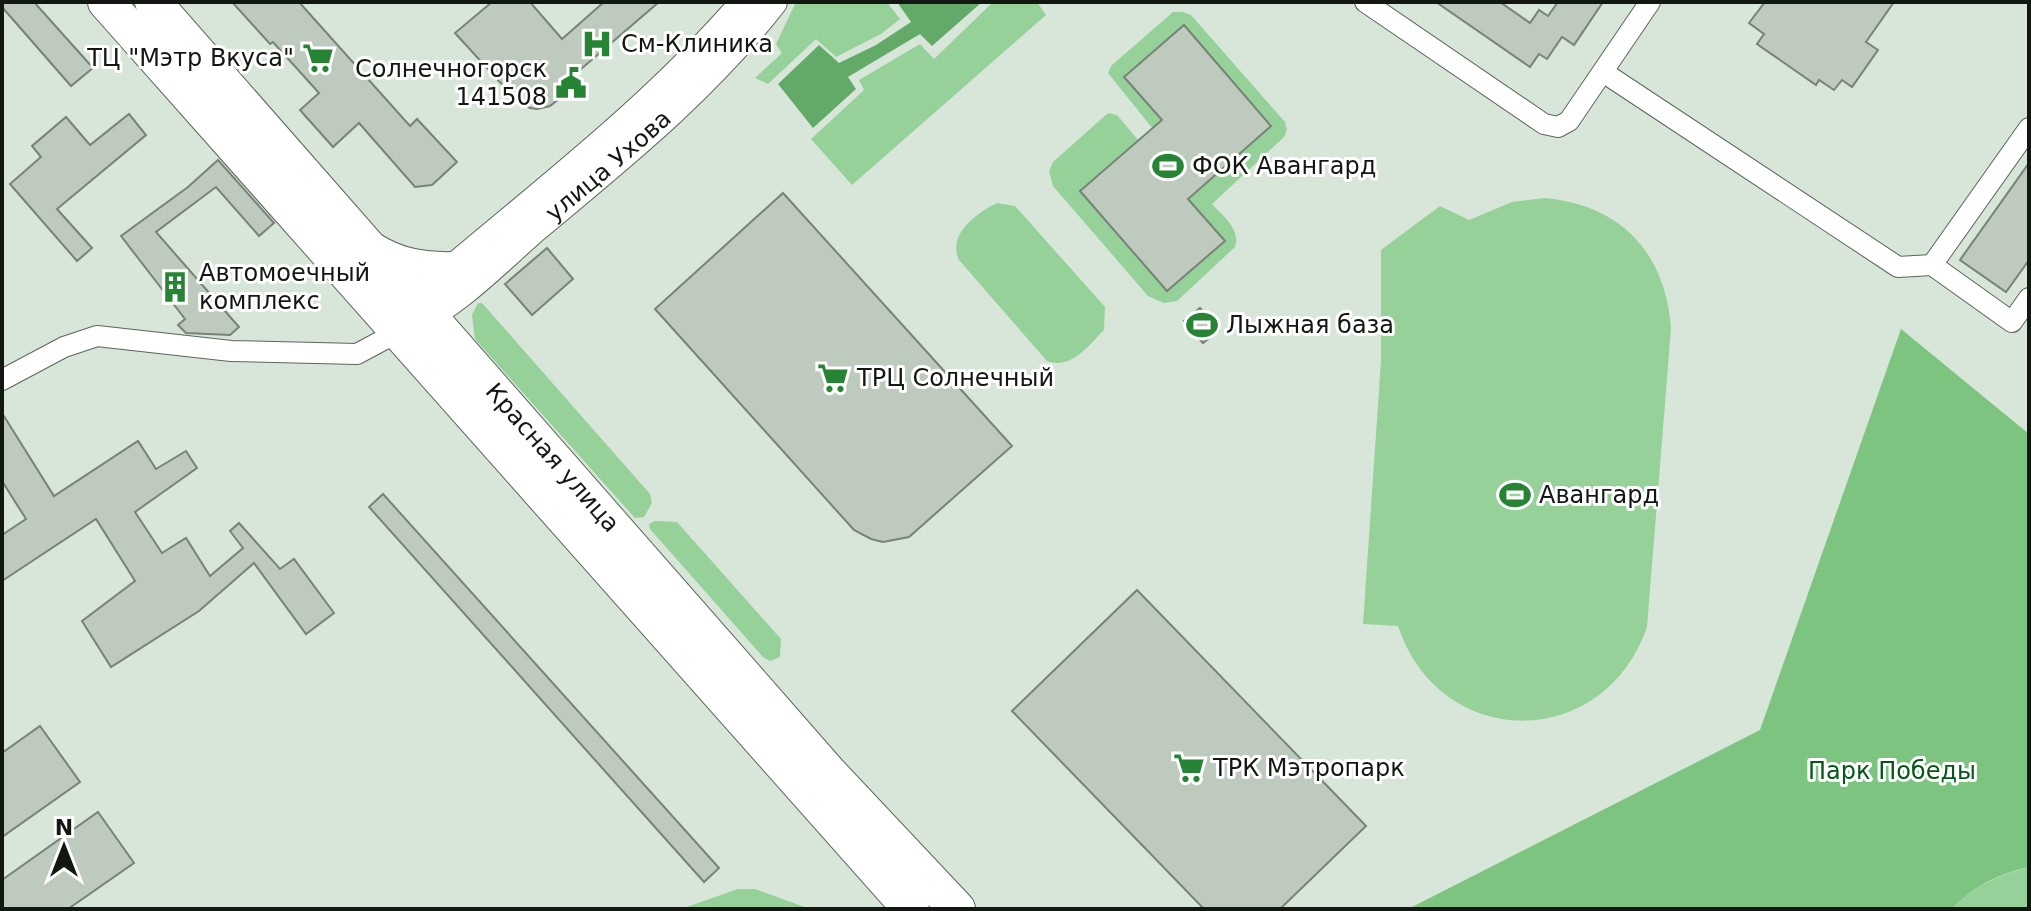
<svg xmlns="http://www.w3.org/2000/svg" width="2031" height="911" viewBox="0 0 2031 911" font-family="'DejaVu Sans',sans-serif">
  <rect width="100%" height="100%" fill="#d8e6d9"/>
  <g fill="#95d198">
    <polygon points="796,2 887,2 900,19 881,34 836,57 816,39 768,84 755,78 782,53 776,44"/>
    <polygon points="993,2 1037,2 1046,15 852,185 811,139 864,90 859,80 920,44 934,59"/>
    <path d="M1173,12H1183L1191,15L1285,122L1287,130L1284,137L1212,204C1223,216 1241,229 1235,247L1177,301L1164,303L1148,296L1053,186L1049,171L1053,162L1108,113L1117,115L1188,199L1271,126L1184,25L1124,77L1162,120L1153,129L1108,73L1111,66Z"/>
    <path d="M1545,198C1621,205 1666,253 1671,329L1647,627C1604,752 1440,752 1398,626L1363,624L1381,361V250L1440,206L1469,220L1512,202Z"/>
    <path d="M997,203L1015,206L1105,307L1104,330C1088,346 1071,370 1047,361L959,260C947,235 976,213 997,203Z"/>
    <polygon points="478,303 482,303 650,494 652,503 644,517 635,518 475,339 472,315"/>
    <polygon points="655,521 677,522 781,639 780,657 770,661 763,657 650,529 649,524"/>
    <path d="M2029,867V909H1952C1973,886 1999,875 2029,867Z"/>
    <polygon points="738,889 755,889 810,909 681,909"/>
  </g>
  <path fill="#7dc481" d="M1901,329L2029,434V867C1999,874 1973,886 1952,909H1408L1760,730Z"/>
  <polygon fill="#63aa68" points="897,2 982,2 932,46 920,34 848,77 856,89 813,128 778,84 819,45 839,63 876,45 911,22"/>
  <g fill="#bdcabd" stroke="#778377" stroke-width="2">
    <polygon points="2,2 34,2 93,68 71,86 2,7"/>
    <polygon points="232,2 299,2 410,126 417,119 457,162 432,185 415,187 359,123 333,147 300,110 319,93 273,42 270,44"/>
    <polygon points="492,2 530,2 562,39 604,2 659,2 574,75 580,82 550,106 537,109 530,108 517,101 455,33"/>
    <polygon points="1436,2 1500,2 1530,23 1539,10 1548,16 1558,2 1603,2 1574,45 1562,37 1547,59 1539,54 1530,67"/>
    <polygon points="1765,2 1894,2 1866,42 1878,50 1852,87 1842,80 1834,90 1819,80 1816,85 1757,44 1764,34 1749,23"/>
    <polygon points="1184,25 1271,126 1188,199 1225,241 1167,291 1080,191 1162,120 1124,77"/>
    <polygon points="129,114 146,135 57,209 92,248 77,261 10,184 41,157 32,146 66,117 90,145"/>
    <polygon points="218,160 274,223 259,236 216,187 156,232 239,327 230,335 186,333 178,325 185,319 121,236 188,187"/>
    <polygon points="2029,163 2029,260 2006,292 1960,260"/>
    <polygon points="783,193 1012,446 909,537 883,542 871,539 854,530 655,309"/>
    <polygon points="547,248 573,279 532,315 505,284"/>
    <polygon points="1200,308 1219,330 1203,343 1184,321"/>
    <polygon points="2,413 54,496 138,441 156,469 186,451 197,468 135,512 162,553 186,538 210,576 243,548 230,531 239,523 280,569 294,559 334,613 306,634 254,563 199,611 111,667 82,621 135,581 96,519 2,581 2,535 26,519 2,481"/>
    <polygon points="383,494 719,868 704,882 369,507"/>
    <polygon points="1137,590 1366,826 1280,909 1204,909 1012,711"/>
    <polygon points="40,726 80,782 2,837 2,753"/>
    <polygon points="98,812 134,863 68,909 2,909 2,880"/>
  </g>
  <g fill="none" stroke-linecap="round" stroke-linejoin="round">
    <defs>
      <g id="street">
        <polyline points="1365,2 1544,124 1558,127 1569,121 1650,2"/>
        <polyline points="1603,72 1898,267 1932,265"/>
        <polyline points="2029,128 1932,265 2012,322 2029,298"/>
        <polyline points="2,380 64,347 97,336 231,351 357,354 400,331"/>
      </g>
      <g id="secondary">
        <path d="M372,246C399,263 424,267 455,266"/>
        <path d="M406,320L416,300C528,203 648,115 745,2"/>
        <path id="s1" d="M411,325C458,302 496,262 535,228C621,156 703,91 773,2"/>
      </g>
      <g id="highway">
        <polyline points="106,2 911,909"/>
        <path id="s2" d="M153,2L829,773L957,909"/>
      </g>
    </defs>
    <use href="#street" stroke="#5a665a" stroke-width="22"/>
    <use href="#secondary" stroke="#5a665a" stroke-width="30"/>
    <use href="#highway" stroke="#5a665a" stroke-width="38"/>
    <use href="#street" stroke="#fff" stroke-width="20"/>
    <use href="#secondary" stroke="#fff" stroke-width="28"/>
    <use href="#highway" stroke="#fff" stroke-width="36"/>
  </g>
  <defs>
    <symbol id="hospital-bare" viewBox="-9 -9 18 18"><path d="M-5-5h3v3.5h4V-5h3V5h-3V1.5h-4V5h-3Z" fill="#278435" stroke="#fff" stroke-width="2.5" paint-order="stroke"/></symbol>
    <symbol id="supermarket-bare" viewBox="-9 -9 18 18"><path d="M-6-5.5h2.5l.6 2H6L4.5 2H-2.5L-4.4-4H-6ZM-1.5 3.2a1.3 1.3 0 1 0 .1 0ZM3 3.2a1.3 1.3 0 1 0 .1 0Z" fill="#278435" stroke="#fff" stroke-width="2.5" paint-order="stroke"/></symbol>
    <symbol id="civic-bare" viewBox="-9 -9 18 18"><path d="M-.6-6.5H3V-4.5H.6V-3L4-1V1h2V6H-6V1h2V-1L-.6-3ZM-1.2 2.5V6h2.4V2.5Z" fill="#278435" stroke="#fff" stroke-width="2.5" paint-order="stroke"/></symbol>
    <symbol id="stadium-bare" viewBox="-9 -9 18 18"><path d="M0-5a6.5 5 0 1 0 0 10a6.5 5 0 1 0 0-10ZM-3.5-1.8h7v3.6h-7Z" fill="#278435" stroke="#fff" stroke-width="2.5" paint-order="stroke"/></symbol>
    <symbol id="building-bare" viewBox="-9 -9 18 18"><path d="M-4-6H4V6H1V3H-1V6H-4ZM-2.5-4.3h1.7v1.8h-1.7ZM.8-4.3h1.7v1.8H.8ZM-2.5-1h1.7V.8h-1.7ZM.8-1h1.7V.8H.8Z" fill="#278435" stroke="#fff" stroke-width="2.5" paint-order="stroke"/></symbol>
  </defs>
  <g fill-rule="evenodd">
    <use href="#hospital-bare" x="575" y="22" width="44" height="44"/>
    <use href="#supermarket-bare" x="296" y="36" width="44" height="44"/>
    <use href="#civic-bare" x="549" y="61" width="44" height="44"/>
    <use href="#stadium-bare" x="1146" y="144" width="44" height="44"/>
    <use href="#building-bare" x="153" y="265" width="44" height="44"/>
    <use href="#stadium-bare" x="1180" y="303" width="44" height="44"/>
    <use href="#supermarket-bare" x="811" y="356" width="44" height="44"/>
    <use href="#stadium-bare" x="1493" y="473" width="44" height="44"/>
    <use href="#supermarket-bare" x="1167" y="746" width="44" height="44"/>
  </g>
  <g text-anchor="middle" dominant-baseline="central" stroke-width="6" stroke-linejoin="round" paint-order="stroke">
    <g font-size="24" fill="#121712" stroke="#fff" text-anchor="start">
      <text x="621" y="44">См-Клиника</text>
      <text x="294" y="58" text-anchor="end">ТЦ "Мэтр Вкуса"</text>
      <text x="547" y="69" text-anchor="end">Солнечногорск<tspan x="547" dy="28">141508</tspan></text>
      <text x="1192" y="166">ФОК Авангард</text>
      <text x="199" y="273">Автомоечный<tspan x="199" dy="28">комплекс</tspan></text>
      <text x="1226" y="325">Лыжная база</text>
      <text x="857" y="378">ТРЦ Солнечный</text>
      <text x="1539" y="495">Авангард</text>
      <text x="1213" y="768">ТРК Мэтропарк</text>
    </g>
    <g font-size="24" fill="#121712" stroke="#fff">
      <text stroke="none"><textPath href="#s1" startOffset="254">улица Ухова</textPath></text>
      <text stroke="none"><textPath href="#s2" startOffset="606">Красная улица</textPath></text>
    </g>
    <g font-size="24" fill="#045717" stroke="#fff">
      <text x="1892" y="771">Парк Победы</text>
    </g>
  </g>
  <rect width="2031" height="911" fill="none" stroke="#121712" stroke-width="8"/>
  <g transform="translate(64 847)" stroke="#ffffff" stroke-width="6" paint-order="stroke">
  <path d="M0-6L14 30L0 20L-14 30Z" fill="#121712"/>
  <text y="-12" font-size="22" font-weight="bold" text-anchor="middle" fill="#121712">N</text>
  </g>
</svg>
